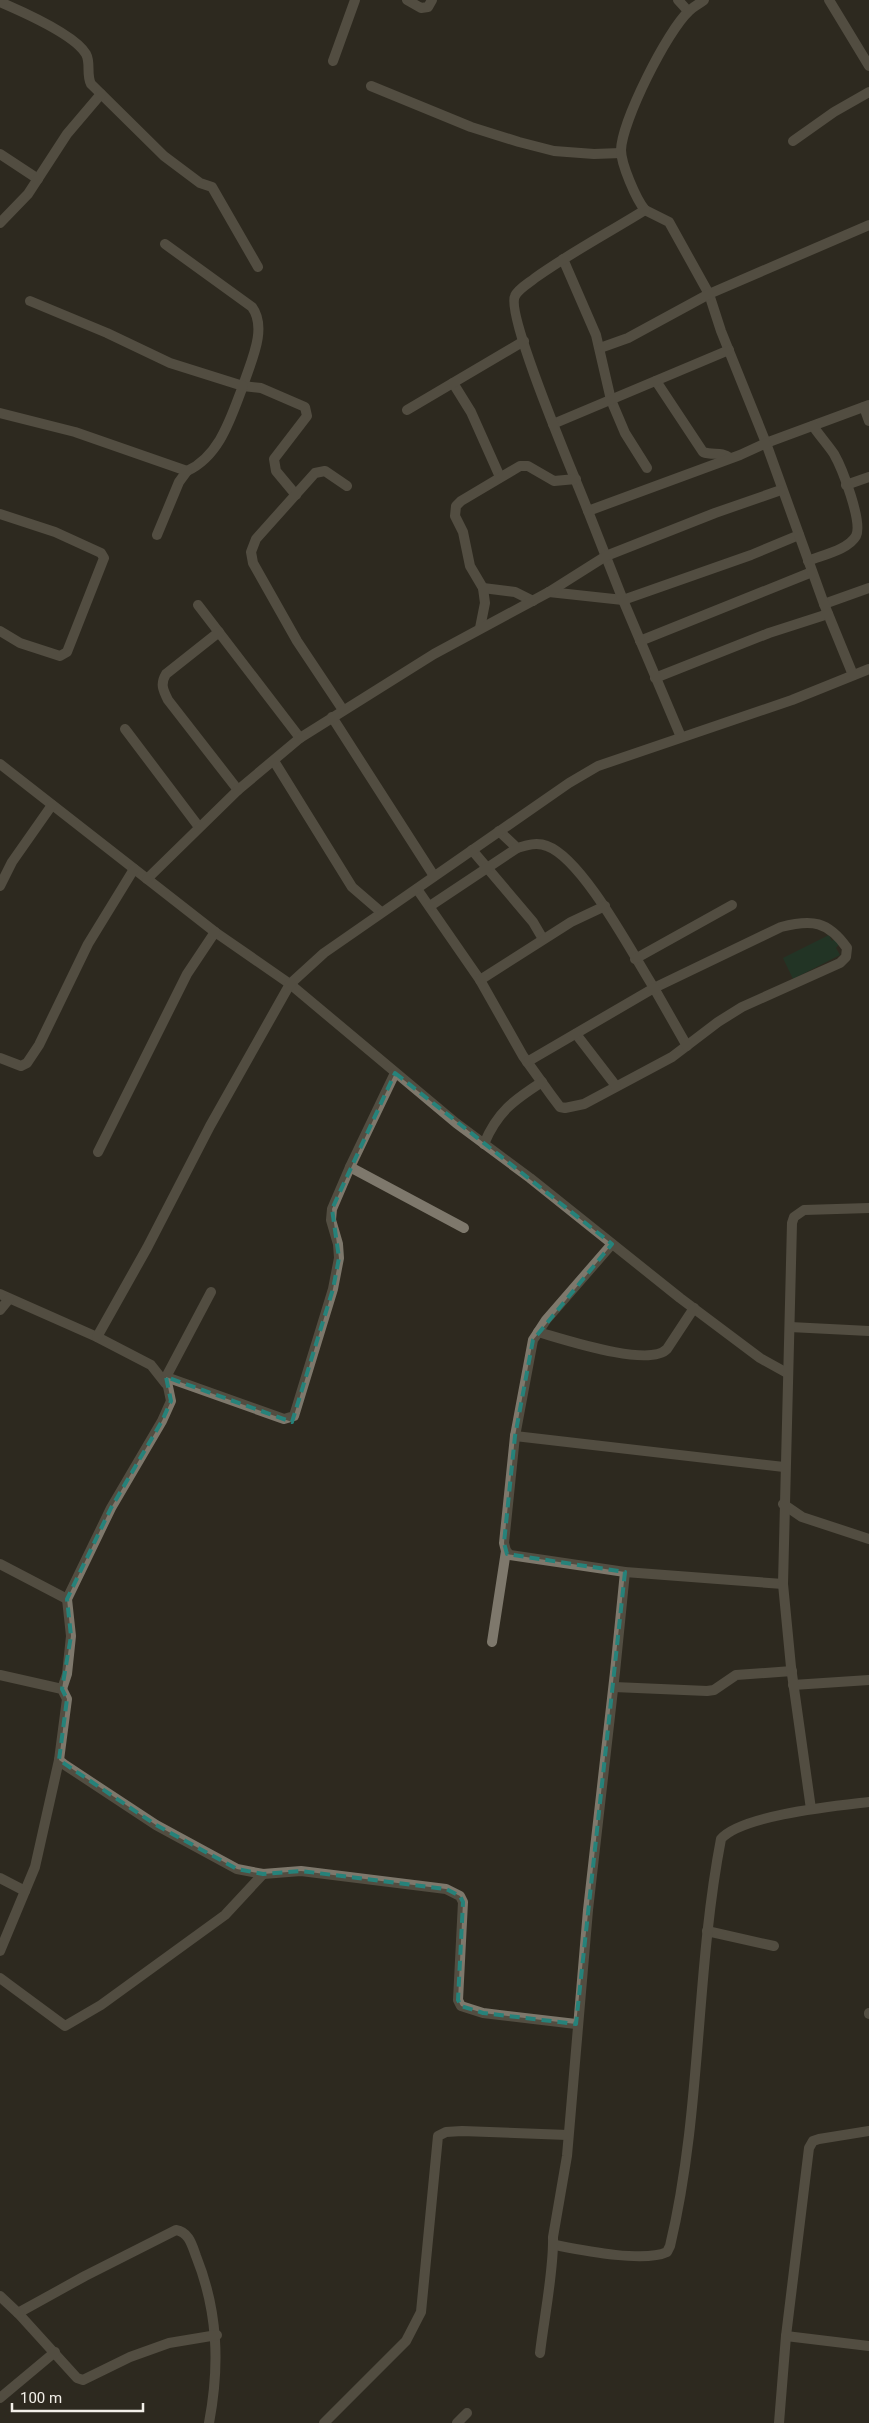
<svg xmlns="http://www.w3.org/2000/svg" width="869" height="2423" viewBox="0 0 869 2423" font-family="Roboto,sans-serif">
  <rect width="100%" height="100%" fill="#2e291f"/>
  <polygon fill="#14422e" points="829,935 832,941 836,938 840,943 836,948 840,955 793,979 783,958"/>
  <g fill="none" stroke-linecap="round" stroke-linejoin="round">
    <g stroke="#7e786c" stroke-width="10">
      <polyline points="407,0 421,8 428,7 432,0"/>
      <polyline points="678,0 688,11"/>
      <polyline points="829,0 869,66"/>
      <path d="M0,2C21,11 75,35 86,54C91,63 86,74 91,84L164,156L200,183L212,187L258,267"/>
      <polyline points="333,61 355,0"/>
      <polyline points="371,86 471,127 519,142 554,151 594,154 621,153"/>
      <polyline points="793,141 834,112 869,92"/>
      <polyline points="0,154 38,179"/>
      <polyline points="645,210 669,222 709,294 721,331 766,443 869,405"/>
      <polyline points="0,223 28,194 67,134 101,94"/>
      <path d="M165,244L252,307C268,329 250,363 243,386L261,388L305,407L307,416L274,459L276,471L296,495"/>
      <polyline points="563,259 596,335 611,400 625,433 647,468"/>
      <path d="M30,301L107,333L170,363L243,386C231,417 220,456 187,471"/>
      <polyline points="600,348 628,338 709,294 869,225"/>
      <path d="M656,381L703,452C713,456 721,451 730,458"/>
      <polyline points="453,383 471,412 500,477"/>
      <polyline points="864,407 869,421"/>
      <polyline points="407,410 524,341"/>
      <polyline points="0,413 75,432 187,471 179,482 157,535"/>
      <polyline points="553,424 729,350"/>
      <polyline points="846,485 869,477"/>
      <path d="M588,511C577,482 505,315 515,296C518,289 529,283 535,278C570,253 608,233 645,210C636,199 621,164 621,150C622,121 667,31 689,11C693,7 699,4 704,0"/>
      <polyline points="0,514 55,532 101,553 104,558 67,652 60,656 20,643 0,631"/>
      <path d="M808,561C822,555 848,550 856,536C863,522 842,468 834,454C828,445 819,435 813,426"/>
      <polyline points="483,588 515,592 533,601"/>
      <polyline points="549,592 623,600 751,555 799,535"/>
      <polyline points="824,604 869,588"/>
      <polyline points="198,605 300,738"/>
      <polyline points="480,628 485,603 483,588 470,566 463,532 455,516 456,506 461,501 520,466 528,466 554,481 576,479"/>
      <path d="M219,632L166,674C160,684 163,690 168,700L238,790"/>
      <polyline points="640,641 812,572"/>
      <polyline points="655,678 769,633 828,614"/>
      <polyline points="343,710 297,641 253,563 251,552 256,539 315,473 325,471 347,486"/>
      <polyline points="332,717 434,876"/>
      <polyline points="125,729 199,827"/>
      <polyline points="681,737 623,600 588,511 740,455 766,443 824,604 853,675"/>
      <polyline points="274,761 352,887 381,912"/>
      <polyline points="0,764 215,932 290,984 456,1123 530,1178 680,1298 760,1358 787,1373"/>
      <polyline points="472,850 533,922 543,939"/>
      <polyline points="147,879 238,790 300,738 434,654 549,592 606,556 715,513 781,490"/>
      <polyline points="0,886 12,862 52,805"/>
      <path d="M417,889L480,980L523,1056L551,1095L560,1107L565,1108L584,1104L672,1057L718,1022L742,1007L840,963L846,957L847,948C828,921 812,919 781,927L654,988C633,955 583,859 547,846C537,842 527,845 517,848L499,831"/>
      <polyline points="430,906 517,848"/>
      <polyline points="635,959 732,905"/>
      <polyline points="480,980 571,922 605,906"/>
      <polyline points="576,1034 616,1086"/>
      <polyline points="0,1058 21,1066 27,1063 39,1045 88,944 134,869"/>
      <polyline points="527,1062 654,988 687,1046"/>
      <path d="M484,1144C497,1112 514,1100 542,1082"/>
      <polyline points="98,1152 187,974 215,932"/>
      <polyline points="350,1167 464,1228"/>
      <polyline points="0,1294 97,1337 151,1365 166,1384"/>
      <polyline points="0,1310 9,1299"/>
      <polyline points="790,1327 869,1331"/>
      <path d="M538,1332C563,1339 649,1368 667,1349L694,1308"/>
      <polyline points="97,1337 147,1248 210,1126 290,984 324,953 569,783 598,766 792,700 869,669"/>
      <polyline points="166,1377 284,1419 294,1416 333,1289 339,1258 338,1244 331,1220 332,1209 350,1167 395,1073"/>
      <polyline points="515,1436 784,1467"/>
      <polyline points="783,1504 802,1517 869,1539"/>
      <polyline points="506,1551 510,1555 625,1572 783,1584"/>
      <polyline points="0,1564 67,1599"/>
      <polyline points="492,1642 506,1551 504,1543 515,1436 533,1340 546,1320 612,1244"/>
      <polyline points="0,1675 62,1689 67,1699 59,1760 65,1765 156,1825 237,1869 263,1874 301,1871 446,1889 460,1896 463,1902 458,2000 461,2006 483,2013 576,2024"/>
      <polyline points="793,1685 869,1680"/>
      <polyline points="614,1687 707,1691 714,1690 736,1675 792,1671"/>
      <polyline points="62,1689 67,1674 71,1636 67,1599 111,1508 162,1421 171,1401 166,1377 211,1292"/>
      <polyline points="811,1809 791,1667 783,1584 792,1223 794,1217 804,1210 869,1208"/>
      <polyline points="0,1878 25,1891"/>
      <polyline points="707,1931 774,1946"/>
      <polyline points="0,1951 35,1867 59,1760"/>
      <polyline points="0,1978 65,2026 101,2005 225,1915 263,1874"/>
      <polyline points="869,2014 869,2013"/>
      <path d="M555,2245C581,2250 644,2263 667,2252L670,2246C702,2112 695,1974 721,1839C742,1815 836,1806 869,1802"/>
      <path d="M0,2296L18,2313L85,2276L176,2230C189,2232 192,2245 196,2256C218,2311 220,2365 209,2423"/>
      <polyline points="18,2313 77,2378 83,2380 130,2357 169,2343 217,2335"/>
      <polyline points="786,2336 869,2346"/>
      <path d="M540,2353C544,2318 554,2270 553,2237L567,2156L588,1910L615,1672L625,1572"/>
      <polyline points="0,2398 55,2352"/>
      <polyline points="324,2423 406,2341 421,2312 438,2136 446,2132 462,2131 568,2135"/>
      <polyline points="457,2423 467,2413"/>
      <polyline points="779,2423 786,2336 809,2148 813,2141 819,2139 869,2131"/>
    </g>
  </g>
  <path d="M0 0H869V2423H0ZM395,1073L612,1244L533,1340L515,1436L504,1543L507,1554L625,1572L576,2024L483,2013L461,2006L458,2000L463,1902L460,1896L446,1889L301,1871L263,1874L237,1869L156,1825L59,1760L67,1699L62,1689L71,1636L67,1599L111,1508L162,1421L171,1401L166,1377L292,1422L333,1289L339,1258L332,1209Z" fill="#2e291f" fill-opacity=".55" fill-rule="evenodd"/>
  <path fill="none" stroke="#26827a" stroke-width="4" stroke-dasharray="10 6" stroke-linejoin="round" d="M395,1073L612,1244L533,1340L515,1436L504,1543L507,1554L625,1572L576,2024L483,2013L461,2006L458,2000L463,1902L460,1896L446,1889L301,1871L263,1874L237,1869L156,1825L59,1760L67,1699L62,1689L71,1636L67,1599L111,1508L162,1421L171,1401L166,1377L292,1422L333,1289L339,1258L332,1209Z"/>
  <path d="M12 2403v8h131v-8" fill="none" stroke="#f2efe8" stroke-width="2.5"/>
  <text x="20" y="2403" font-size="15" fill="#f2efe8" stroke="#2e291f" stroke-width="4" paint-order="stroke">100 m</text>
</svg>
